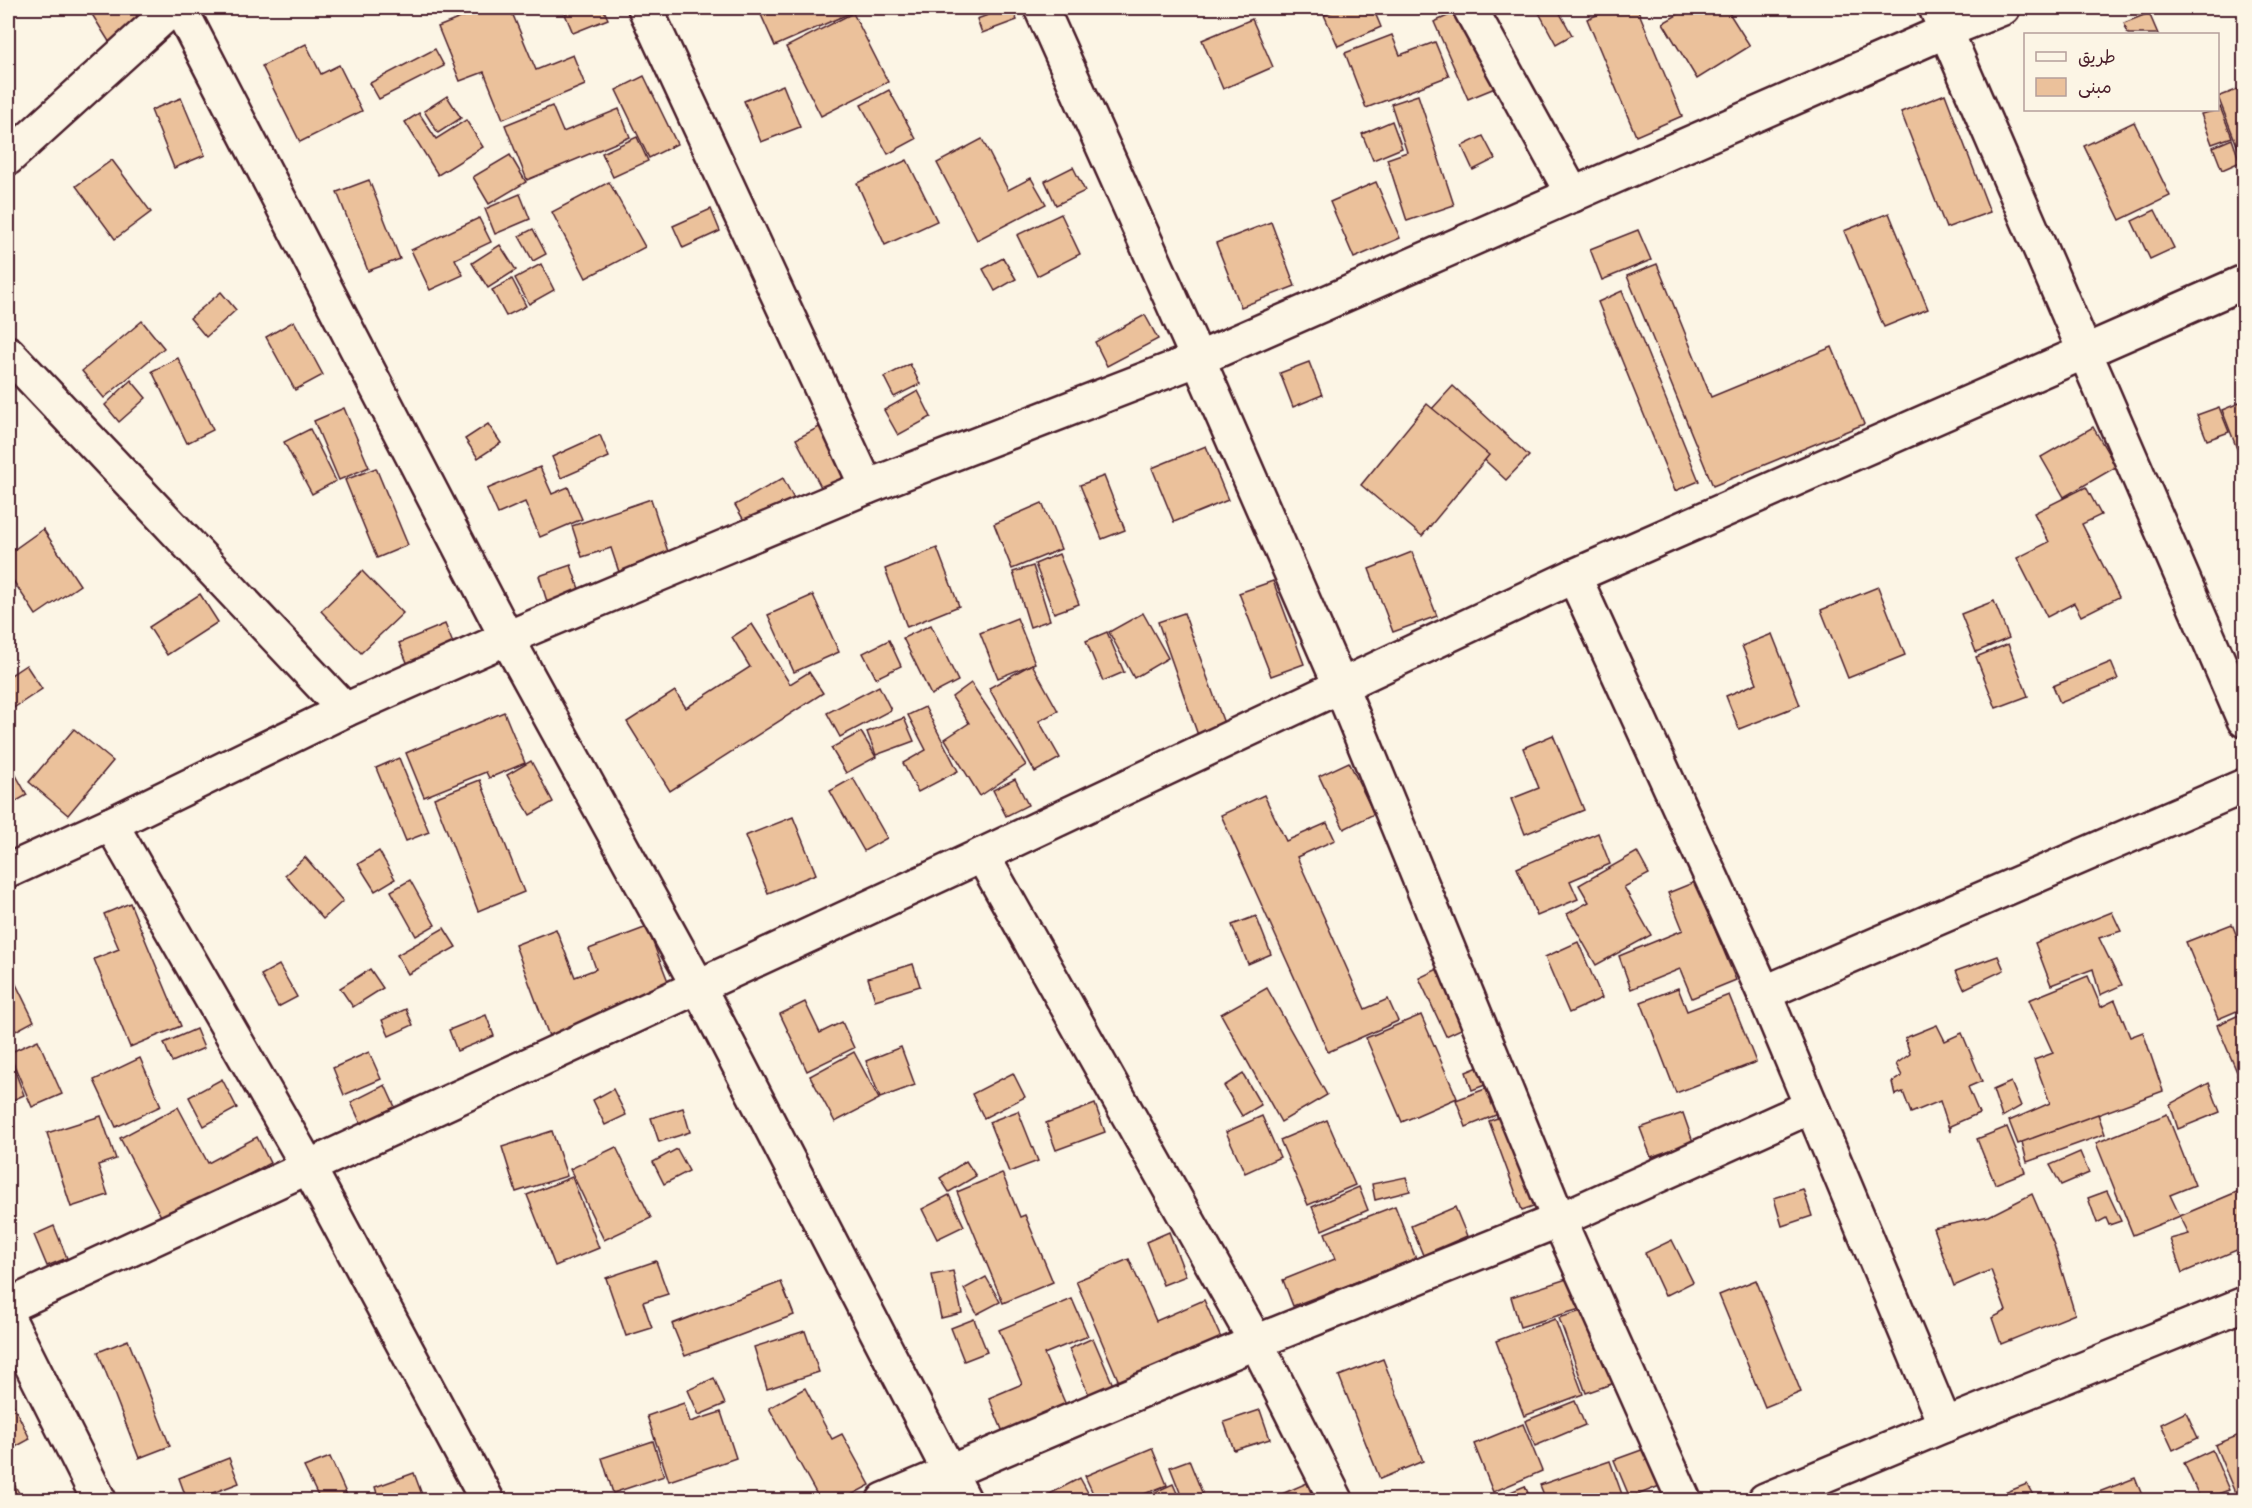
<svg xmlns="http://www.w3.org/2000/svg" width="2252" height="1508" viewBox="0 0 2252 1508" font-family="'Gochi Hand','Playpen Sans Arabic',sans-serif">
  <rect width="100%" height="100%" fill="#fcf5e5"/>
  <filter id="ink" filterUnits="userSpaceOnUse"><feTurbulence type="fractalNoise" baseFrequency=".0167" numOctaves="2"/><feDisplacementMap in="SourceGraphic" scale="12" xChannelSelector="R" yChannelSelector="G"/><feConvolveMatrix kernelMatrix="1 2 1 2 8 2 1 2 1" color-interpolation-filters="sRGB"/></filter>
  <g filter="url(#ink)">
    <g fill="#ebc19b" stroke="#4a1f2b" stroke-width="1.5">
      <polygon points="88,8 132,8 145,29 113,48"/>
      <polygon points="485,8 510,8 536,70 573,55 585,85 503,119 484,72 460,81 438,27"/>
      <polygon points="581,8 603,8 608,19 573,33 565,14"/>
      <polygon points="758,8 848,8 850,13 775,46"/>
      <polygon points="1007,8 1012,8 1017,20 982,33 977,19"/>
      <polygon points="1341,8 1373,8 1381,27 1338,46 1324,15"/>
      <polygon points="1540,8 1557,8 1572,35 1556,44 1537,9"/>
      <polygon points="1614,8 1637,8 1682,116 1636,136 1587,19"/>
      <polygon points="1689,8 1726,8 1750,46 1697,79 1663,23"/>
      <polygon points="1461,10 1495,88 1468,99 1434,22"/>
      <polygon points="853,13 888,82 821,116 786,47"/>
      <polygon points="2149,13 2158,34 2128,34 2124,23"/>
      <polygon points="1252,19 1273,67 1223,89 1202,40"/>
      <polygon points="1392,35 1400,55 1435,42 1449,76 1366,108 1345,53"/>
      <polygon points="306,44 321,74 339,65 362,111 300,142 262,66"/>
      <polygon points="435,49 444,66 379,99 370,83"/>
      <polygon points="644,76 677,144 649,158 616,90"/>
      <polygon points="783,85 800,127 761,142 744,101"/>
      <polygon points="2244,87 2244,157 2242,158 2218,97"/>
      <polygon points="889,90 916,139 888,154 861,105"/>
      <polygon points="1945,94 1990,212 1946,228 1901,112"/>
      <polygon points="1418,95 1454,205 1407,221 1387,159 1407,152 1391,104"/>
      <polygon points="447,96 461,118 438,133 424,111"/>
      <polygon points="181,98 205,155 174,168 151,110"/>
      <polygon points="552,106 563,132 619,109 630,137 527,180 505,125"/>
      <polygon points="2220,107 2232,137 2212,144 2201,114 2218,110"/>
      <polygon points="419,113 436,139 466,120 483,147 438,175 405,122"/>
      <polygon points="1392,121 1402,148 1373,160 1362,134"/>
      <polygon points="2134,122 2170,196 2120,220 2084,146"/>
      <polygon points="1483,136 1495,159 1473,170 1462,146"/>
      <polygon points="637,137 648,161 613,177 602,153"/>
      <polygon points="982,139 1008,190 1031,178 1046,204 977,240 937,163"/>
      <polygon points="2232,139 2240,162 2222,170 2213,147"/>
      <polygon points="510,155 526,182 489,204 473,177"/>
      <polygon points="112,160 151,212 115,239 76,186"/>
      <polygon points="907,160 937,221 885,245 857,183"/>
      <polygon points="1073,167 1085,191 1056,205 1045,181"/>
      <polygon points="369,180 400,259 368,271 337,192"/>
      <polygon points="609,182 645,247 586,278 552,212"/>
      <polygon points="1376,182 1400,238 1354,258 1330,202"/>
      <polygon points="520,194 530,219 495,234 485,209"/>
      <polygon points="711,209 720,231 683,248 673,226"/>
      <polygon points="2155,210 2174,248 2150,259 2132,221"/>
      <polygon points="1889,213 1928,309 1884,327 1844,231"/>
      <polygon points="1061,214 1080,254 1037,276 1017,235"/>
      <polygon points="479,218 491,242 455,259 463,275 430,290 411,250"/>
      <polygon points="1271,222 1295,286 1241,307 1216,243"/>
      <polygon points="533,229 546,254 533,261 519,236"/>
      <polygon points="1638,230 1651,260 1602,280 1590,249"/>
      <polygon points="500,245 516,270 488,288 472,263"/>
      <polygon points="1003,258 1016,279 995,291 983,269"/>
      <polygon points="541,264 554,290 529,304 515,278"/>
      <polygon points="1657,264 1711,397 1832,347 1864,424 1713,486 1627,276"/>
      <polygon points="512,279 526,306 506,316 492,290"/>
      <polygon points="1622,291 1699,481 1675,491 1598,302"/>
      <polygon points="221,292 236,310 206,337 190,318"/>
      <polygon points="1145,315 1158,339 1107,366 1095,342"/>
      <polygon points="142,321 164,348 104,398 82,371"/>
      <polygon points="294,321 323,375 295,390 266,337"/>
      <polygon points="178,358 213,430 187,443 152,371"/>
      <polygon points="1309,362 1322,395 1293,407 1280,373"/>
      <polygon points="910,364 920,384 894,397 884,377"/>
      <polygon points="131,380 146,398 119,422 105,405"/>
      <polygon points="1453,386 1529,456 1506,480 1431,410"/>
      <polygon points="918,391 931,417 898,435 884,410"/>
      <polygon points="2244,401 2244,467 2222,410"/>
      <polygon points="1427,404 1489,455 1422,536 1361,485"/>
      <polygon points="2219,407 2229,432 2207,440 2197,415"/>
      <polygon points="344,408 369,467 339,480 314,421"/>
      <polygon points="488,424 501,443 478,458 465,439"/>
      <polygon points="825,424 851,474 822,489 796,439"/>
      <polygon points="2093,427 2116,467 2064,497 2041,457"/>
      <polygon points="310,429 336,481 312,494 284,442"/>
      <polygon points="600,435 609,457 561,478 552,457"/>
      <polygon points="1206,446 1228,500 1174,522 1152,468"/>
      <polygon points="540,467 552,494 568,487 582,519 540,537 525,502 498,514 487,489"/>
      <polygon points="376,468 408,545 377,558 345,480"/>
      <polygon points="1104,476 1125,530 1102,539 1080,485"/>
      <polygon points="783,478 796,503 749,529 735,505"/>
      <polygon points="2086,487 2101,515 2082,524 2119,597 2081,616 2074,603 2047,617 2017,558 2049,542 2034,513"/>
      <polygon points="651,499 670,558 620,575 611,548 582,557 572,526"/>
      <polygon points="1042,503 1061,549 1012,569 994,524"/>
      <polygon points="43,529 80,585 36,615 8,573 8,554"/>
      <polygon points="937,548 959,606 907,627 885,569"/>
      <polygon points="1412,552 1437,616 1393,632 1369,569"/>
      <polygon points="1059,554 1079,604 1054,613 1035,564"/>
      <polygon points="571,565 582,598 549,608 539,576"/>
      <polygon points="1033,566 1050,620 1030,627 1013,572"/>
      <polygon points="362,571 403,613 361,653 321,611"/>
      <polygon points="1273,581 1304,664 1271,676 1239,593"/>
      <polygon points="1878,587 1905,655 1848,678 1821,610"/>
      <polygon points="200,594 218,622 167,655 149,627"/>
      <polygon points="813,595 839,652 794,672 768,615"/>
      <polygon points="1994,601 2009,638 1976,652 1961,614"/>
      <polygon points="1143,613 1168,658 1134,678 1109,632"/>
      <polygon points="1184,613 1226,729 1199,738 1158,622"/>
      <polygon points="1017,618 1035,663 998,678 980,633"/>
      <polygon points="445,624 457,653 411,672 399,643"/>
      <polygon points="752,624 790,684 809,672 823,693 670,791 627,722 675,691 686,708 750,667 732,637"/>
      <polygon points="931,625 958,681 931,695 903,638"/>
      <polygon points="1107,632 1124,672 1103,681 1086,641"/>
      <polygon points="1772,634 1800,705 1739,729 1726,696 1757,683 1742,646"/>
      <polygon points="889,640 901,666 876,678 863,653"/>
      <polygon points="2008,644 2028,696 1996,708 1976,657"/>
      <polygon points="2111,662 2118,679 2060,703 2053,686"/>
      <polygon points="1032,664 1058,711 1039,721 1060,758 1035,772 989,688"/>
      <polygon points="26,665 42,689 12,709 8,702 8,677"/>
      <polygon points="971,683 1026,765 980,796 945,739 969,723 952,697"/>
      <polygon points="879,686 891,710 840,737 827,713"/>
      <polygon points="925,707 958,771 918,792 903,763 926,750 908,715"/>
      <polygon points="504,712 525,763 489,778 486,772 424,797 406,753"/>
      <polygon points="904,718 914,741 876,755 867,732"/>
      <polygon points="74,729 113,761 68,815 29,782"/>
      <polygon points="861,732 876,757 846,773 831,748"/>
      <polygon points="1553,735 1584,810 1525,834 1511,799 1539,788 1523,748"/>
      <polygon points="399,758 429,832 406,841 376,768"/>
      <polygon points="8,761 27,795 10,805 8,799"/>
      <polygon points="531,761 553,802 530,815 507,775"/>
      <polygon points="1349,762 1374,814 1344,829 1319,776"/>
      <polygon points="853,778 887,838 864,851 830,791"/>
      <polygon points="1015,779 1028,805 1006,816 993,790"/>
      <polygon points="480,780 524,892 478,911 434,798"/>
      <polygon points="1264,795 1286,841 1327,823 1335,840 1297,857 1365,1009 1388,999 1398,1021 1328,1052 1221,815"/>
      <polygon points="793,817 816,874 768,893 745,836"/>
      <polygon points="1598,833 1610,864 1570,881 1578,899 1537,916 1517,868"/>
      <polygon points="379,851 395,879 375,891 358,864"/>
      <polygon points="1637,852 1649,874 1624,887 1651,935 1596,965 1567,914 1589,902 1579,885"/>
      <polygon points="305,857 343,901 323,919 285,875"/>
      <polygon points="410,880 435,925 416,936 391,891"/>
      <polygon points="1695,882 1736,980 1692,998 1680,969 1631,989 1619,956 1683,930 1668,893"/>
      <polygon points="130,903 181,1026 130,1047 94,959 119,949 104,914"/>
      <polygon points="2112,912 2121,931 2099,938 2122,985 2100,995 2093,969 2051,985 2035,943"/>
      <polygon points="1256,916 1271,954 1248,964 1232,925"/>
      <polygon points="2232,924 2244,954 2244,1008 2218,1019 2186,942"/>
      <polygon points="647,927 671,989 549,1036 515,945 556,929 575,977 596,969 589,949"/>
      <polygon points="444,928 456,947 408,974 397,955"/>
      <polygon points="1578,942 1602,998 1569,1013 1545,957"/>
      <polygon points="1998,956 2004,970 1964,989 1956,971"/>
      <polygon points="913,964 920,986 875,1000 868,978"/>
      <polygon points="279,965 297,997 278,1007 261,975"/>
      <polygon points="1446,965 1474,1023 1446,1036 1419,978"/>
      <polygon points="370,969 383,988 353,1007 340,988"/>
      <polygon points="10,972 34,1021 8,1035 8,973"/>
      <polygon points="2088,976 2101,1007 2115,1000 2130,1037 2143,1032 2163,1091 2018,1144 2009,1121 2050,1103 2034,1060 2053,1053 2029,1000"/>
      <polygon points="1267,988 1327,1095 1281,1122 1221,1014"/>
      <polygon points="1678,988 1687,1011 1729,995 1756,1062 1676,1093 1641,1002"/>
      <polygon points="805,1002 820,1033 842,1022 854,1048 807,1071 780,1014"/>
      <polygon points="406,1009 413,1025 389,1036 382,1020"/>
      <polygon points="486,1015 494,1036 457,1051 449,1030"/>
      <polygon points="1421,1015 1457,1098 1402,1122 1366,1038"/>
      <polygon points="2239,1015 2244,1027 2244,1069 2237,1072 2217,1025"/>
      <polygon points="1937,1025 1945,1041 1962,1033 1982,1081 1968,1087 1979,1113 1950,1126 1950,1132 1940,1101 1911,1113 1903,1092 1895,1095 1892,1082 1902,1076 1896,1064 1910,1054 1905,1038"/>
      <polygon points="196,1029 204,1048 172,1062 164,1043"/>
      <polygon points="38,1040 62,1094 32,1107 9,1053"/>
      <polygon points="901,1047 915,1085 880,1098 866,1061"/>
      <polygon points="369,1052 381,1079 344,1095 333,1068"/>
      <polygon points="854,1052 879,1099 835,1122 810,1076"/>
      <polygon points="8,1053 24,1095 8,1102"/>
      <polygon points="140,1058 161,1106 116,1127 94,1080"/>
      <polygon points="1491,1062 1498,1080 1472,1090 1466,1072"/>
      <polygon points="2244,1071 2244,1091 2237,1075"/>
      <polygon points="1013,1073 1025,1097 984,1118 972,1094"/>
      <polygon points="1243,1074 1261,1105 1242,1116 1224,1086"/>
      <polygon points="222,1079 237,1108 204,1126 189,1097"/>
      <polygon points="2011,1082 2021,1106 2002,1117 1993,1090"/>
      <polygon points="1501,1083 1511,1109 1466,1127 1456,1100"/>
      <polygon points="2209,1083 2220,1112 2178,1129 2170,1104"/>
      <polygon points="385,1085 395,1107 361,1124 351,1102"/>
      <polygon points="613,1089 626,1115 605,1125 593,1100"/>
      <polygon points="1095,1104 1105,1132 1056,1150 1046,1123"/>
      <polygon points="178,1107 208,1163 257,1137 270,1163 163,1220 120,1138"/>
      <polygon points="683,1108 690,1132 659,1142 651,1118"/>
      <polygon points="1520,1110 1553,1199 1522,1210 1489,1121"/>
      <polygon points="1018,1111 1038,1161 1009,1172 989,1122"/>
      <polygon points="1683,1113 1693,1142 1651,1157 1640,1128"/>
      <polygon points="2098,1114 2105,1134 2027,1162 2022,1142"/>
      <polygon points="2167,1114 2195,1185 2170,1195 2180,1216 2133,1235 2096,1143"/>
      <polygon points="101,1116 116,1159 98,1165 108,1195 71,1207 47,1133"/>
      <polygon points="1262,1116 1280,1157 1245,1173 1226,1132"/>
      <polygon points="1327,1120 1355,1185 1308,1205 1280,1140"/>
      <polygon points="2007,1127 2025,1172 1995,1184 1977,1139"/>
      <polygon points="552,1131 567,1176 516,1192 502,1147"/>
      <polygon points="616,1147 651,1218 604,1240 570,1169"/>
      <polygon points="677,1149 689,1171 664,1184 653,1162"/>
      <polygon points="2080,1152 2089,1173 2061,1185 2050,1165"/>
      <polygon points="966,1161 976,1176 949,1192 940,1178"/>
      <polygon points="1002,1173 1020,1217 1025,1215 1053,1282 1003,1303 957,1192"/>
      <polygon points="572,1177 599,1248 555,1266 527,1195"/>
      <polygon points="1406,1177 1410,1191 1375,1200 1372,1184"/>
      <polygon points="1359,1187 1368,1210 1322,1230 1312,1207"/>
      <polygon points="1803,1189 1812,1216 1782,1226 1774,1198"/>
      <polygon points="2244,1189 2244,1247 2182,1273 2170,1239 2189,1234 2180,1216"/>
      <polygon points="2107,1191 2121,1221 2109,1225 2106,1218 2097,1223 2088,1198"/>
      <polygon points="2032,1194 2054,1245 2075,1314 2001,1344 1992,1318 2006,1311 1991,1270 1954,1286 1933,1228 1989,1216"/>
      <polygon points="949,1195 964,1226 937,1239 922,1209"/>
      <polygon points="1395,1206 1416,1259 1293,1306 1283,1280 1335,1259 1325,1233"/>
      <polygon points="1455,1207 1467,1236 1423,1255 1411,1226"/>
      <polygon points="54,1226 67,1258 47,1266 34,1235"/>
      <polygon points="1169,1232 1186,1276 1163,1285 1146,1242"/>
      <polygon points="1672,1240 1693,1282 1665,1296 1645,1253"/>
      <polygon points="1129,1259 1156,1321 1204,1300 1221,1338 1119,1382 1076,1281"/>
      <polygon points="656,1261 668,1294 643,1302 652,1328 626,1336 606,1278"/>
      <polygon points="953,1271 962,1313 941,1318 932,1275"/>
      <polygon points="986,1277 1000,1302 977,1314 964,1289"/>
      <polygon points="1570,1278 1580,1309 1520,1327 1511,1297"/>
      <polygon points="1756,1280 1801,1392 1765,1407 1719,1295"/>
      <polygon points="781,1282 794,1315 685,1356 672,1324"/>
      <polygon points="1072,1299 1088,1336 1044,1354 1066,1405 1003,1432 989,1398 1022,1384 999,1330"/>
      <polygon points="1591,1308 1617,1382 1586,1393 1559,1318"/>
      <polygon points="974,1319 987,1352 964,1361 951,1328"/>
      <polygon points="1555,1319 1583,1394 1524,1416 1496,1341"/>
      <polygon points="805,1331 819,1372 767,1389 754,1347"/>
      <polygon points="1093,1338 1113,1385 1089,1395 1069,1349"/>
      <polygon points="128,1340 170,1446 139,1458 98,1352"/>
      <polygon points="1383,1359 1423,1461 1380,1479 1339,1376"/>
      <polygon points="714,1378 725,1404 699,1415 688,1390"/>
      <polygon points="805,1388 832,1439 842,1434 870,1485 842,1500 820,1500 769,1408"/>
      <polygon points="8,1394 30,1439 8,1451"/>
      <polygon points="1575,1401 1585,1425 1535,1446 1525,1421"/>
      <polygon points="684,1403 690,1422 721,1412 736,1458 669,1481 647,1416"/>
      <polygon points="1260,1410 1270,1439 1234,1450 1224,1422"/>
      <polygon points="2186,1412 2198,1438 2173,1450 2161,1424"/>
      <polygon points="1523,1424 1542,1471 1493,1492 1474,1444"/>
      <polygon points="2244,1433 2244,1500 2238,1500 2215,1445"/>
      <polygon points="653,1441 664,1476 613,1493 602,1458"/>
      <polygon points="1152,1448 1167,1485 1129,1500 1096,1500 1085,1476"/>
      <polygon points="1647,1448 1662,1485 1630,1498 1614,1460"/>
      <polygon points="2212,1450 2229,1490 2201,1500 2184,1463"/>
      <polygon points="330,1457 349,1500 320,1500 304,1467"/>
      <polygon points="229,1458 239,1483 194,1500 187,1500 179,1478"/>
      <polygon points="1189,1460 1205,1500 1183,1500 1170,1467"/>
      <polygon points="1610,1461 1624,1500 1546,1500 1540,1485"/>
      <polygon points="414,1473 424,1500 379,1500 375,1487"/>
      <polygon points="1080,1478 1092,1500 1046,1500 1044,1497"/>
      <polygon points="2135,1478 2144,1500 2078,1500"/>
      <polygon points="1307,1483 1314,1500 1268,1500"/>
      <polygon points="14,1484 23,1500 8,1500 8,1487"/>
      <polygon points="1173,1484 1180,1500 1137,1500"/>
      <polygon points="2027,1484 2034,1497 2025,1500 1987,1500"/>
      <polygon points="1525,1486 1531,1500 1491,1500"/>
    </g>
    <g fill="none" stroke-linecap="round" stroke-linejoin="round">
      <defs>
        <g id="minor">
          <polyline points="180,8 507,638 698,986 964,1500"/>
          <polyline points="645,8 867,487"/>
          <polyline points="1041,8 1198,359 1341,687 1559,1220 1684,1500"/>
          <polyline points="1470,8 1573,195"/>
          <polyline points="1936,8 2244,720"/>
          <polyline points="8,158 173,8"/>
          <polyline points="8,353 345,710"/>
          <polyline points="1574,576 1764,993 1945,1425"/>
          <polyline points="111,824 309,1168 487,1500"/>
          <polyline points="982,855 1256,1342 1336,1500"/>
          <polyline points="8,871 111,824 345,710 507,638 867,487 1198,359 1946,31 2003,8"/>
          <polyline points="1764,993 2244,786"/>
          <polyline points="8,1306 982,855 1574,576 2244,282"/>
          <polyline points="8,1318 99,1500"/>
          <polyline points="884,1500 1256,1342 1559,1220 1810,1107"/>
          <polyline points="1765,1500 1945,1425 2244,1304"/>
        </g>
      </defs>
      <use href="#minor" stroke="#4a1f2b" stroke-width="38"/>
      <use href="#minor" stroke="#fcf5e5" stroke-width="33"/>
    </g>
  </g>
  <rect width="2252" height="1508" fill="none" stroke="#fcf5e5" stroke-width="30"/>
  <rect x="15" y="15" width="2222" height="1478" fill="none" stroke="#4a1f2b" stroke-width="2" filter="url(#ink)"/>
  <rect x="2024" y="33" width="195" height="78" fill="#fcf5e5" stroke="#b59f9b" stroke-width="1.5"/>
  <rect x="2036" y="52" width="30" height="9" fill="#fcf5e5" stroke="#b59f9b" stroke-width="1.5"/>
  <text x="2078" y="63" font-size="18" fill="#4a1f2b">طريق</text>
  <rect x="2036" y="78" width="30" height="18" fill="#ebc19b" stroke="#b59f9b" stroke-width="1.5"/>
  <text x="2078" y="93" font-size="18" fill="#4a1f2b">مبنى</text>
</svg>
